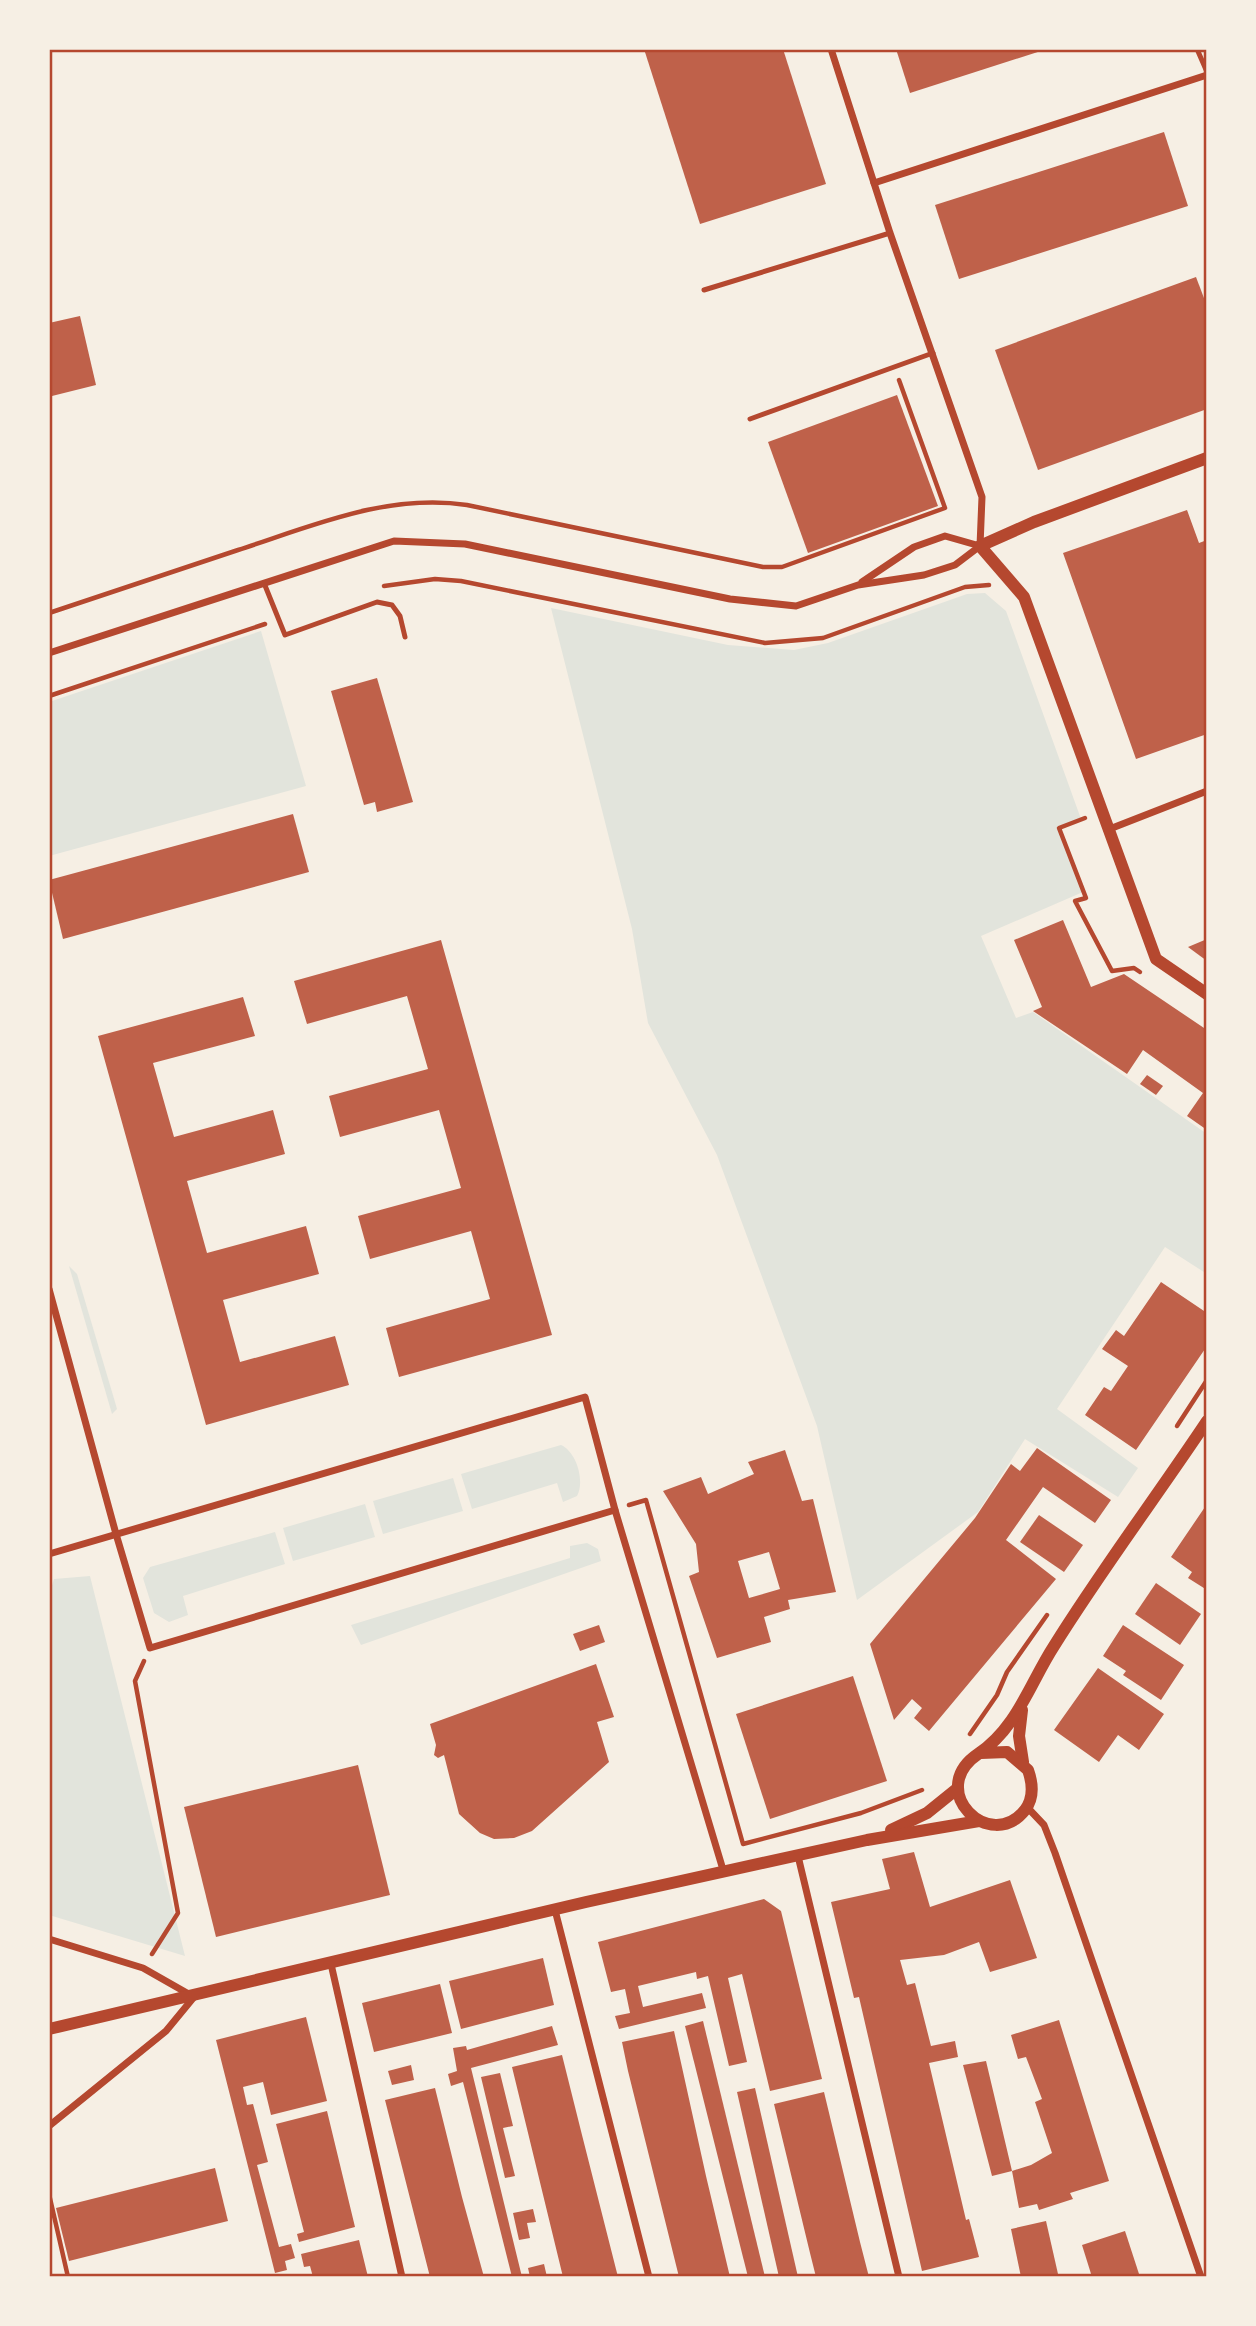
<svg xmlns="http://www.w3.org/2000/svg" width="1256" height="2326" viewBox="0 0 1256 2326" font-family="'Fira Sans',sans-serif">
  <rect width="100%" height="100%" fill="#f6efe4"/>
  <g fill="#e2e4dc">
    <polygon points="985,593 1006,611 1081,819 1060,828 1083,892 981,936 1016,1018 1033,1012 1207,1134 1207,1274 1165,1247 1057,1409 1138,1468 1118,1497 1025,1439 978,1512 857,1600 817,1426 717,1155 648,1023 632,929 551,608 728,645 794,650 828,643 967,594"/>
    <polygon points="261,631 306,786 49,856 49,702"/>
    <polygon points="69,1266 77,1274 115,1402 117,1409 112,1414"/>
    <path d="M561,1445C577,1452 585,1482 577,1496L563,1502L557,1483L472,1509L461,1474Z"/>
    <polygon points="453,1478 463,1511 383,1534 373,1501"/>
    <polygon points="365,1504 375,1537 293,1561 283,1528"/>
    <polygon points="275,1532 285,1564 183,1596 188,1615 169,1622 154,1613 143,1578 150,1567"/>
    <polygon points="587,1543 598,1549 601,1561 361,1645 351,1625 570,1558 570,1546"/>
    <polygon points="90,1576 185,1956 49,1915 49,1595 54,1579"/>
  </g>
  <g fill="#bf614a" fill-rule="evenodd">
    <polygon points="644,49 783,49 826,184 700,224"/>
    <polygon points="896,49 1044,49 1044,50 910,93"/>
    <polygon points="1164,132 1188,206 959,279 935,205"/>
    <polygon points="1196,277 1207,306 1207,409 1038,470 995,350"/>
    <polygon points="80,316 96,385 52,396 49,383 49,323"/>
    <polygon points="897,395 938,506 808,553 768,442"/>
    <polygon points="1187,510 1199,543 1207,540 1207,734 1136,759 1063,553"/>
    <polygon points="377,678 413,802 377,812 375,802 364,805 331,691"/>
    <polygon points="293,814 309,872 63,939 49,880"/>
    <polygon points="1063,920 1091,987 1124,974 1207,1030 1207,1130 1187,1116 1203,1093 1143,1050 1127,1074 1033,1011 1042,1007 1014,940"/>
    <polygon points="1207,939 1207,961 1188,947"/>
    <polygon points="441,940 552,1335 399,1377 386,1328 490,1299 471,1231 370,1259 358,1216 461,1188 439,1110 340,1137 329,1096 428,1069 407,996 307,1024 294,981"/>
    <polygon points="243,997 255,1036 153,1063 174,1137 273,1110 285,1154 187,1181 207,1253 306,1226 319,1274 223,1300 240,1362 335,1336 349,1385 206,1425 98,1036"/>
    <polygon points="1147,1075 1163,1086 1156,1095 1140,1084"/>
    <polygon points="1161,1282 1207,1313 1207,1346 1136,1450 1085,1415 1104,1387 1111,1391 1128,1366 1102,1349 1116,1330 1124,1336"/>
    <polygon points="1037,1448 1111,1500 1095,1523 1043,1487 1006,1540 1056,1579 929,1731 914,1718 922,1708 912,1699 894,1720 870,1644 975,1518 1011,1464 1020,1471"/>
    <path d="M785,1450L802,1501L813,1499L836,1592L788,1600L790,1609L764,1617L771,1642L717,1658L689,1576L699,1572L696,1544L663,1491L701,1477L708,1494L754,1474L748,1462ZM769,1552L780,1589L749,1598L738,1561Z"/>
    <polygon points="1207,1504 1207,1590 1188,1578 1192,1572 1171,1557"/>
    <polygon points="1039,1515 1083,1545 1064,1572 1020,1542"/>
    <polygon points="1156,1583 1201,1614 1180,1645 1135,1614"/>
    <polygon points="599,1625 605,1642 580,1651 573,1634"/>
    <polygon points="1123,1625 1184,1665 1161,1700 1123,1675 1126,1671 1103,1656"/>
    <polygon points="596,1664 614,1717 597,1722 609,1762 532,1831 514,1838 494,1839 480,1833 459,1814 444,1755 438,1758 434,1755 436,1745 430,1724"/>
    <polygon points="1098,1668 1164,1714 1139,1750 1118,1735 1099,1762 1054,1730"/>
    <polygon points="853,1676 887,1781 770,1819 736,1714"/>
    <polygon points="358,1765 390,1895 216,1937 184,1807"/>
    <polygon points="914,1852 930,1907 1010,1880 1037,1958 990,1972 979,1942 944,1955 900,1960 907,1985 915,1983 931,2046 955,2041 958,2057 929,2063 966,2220 969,2219 979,2257 922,2271 859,1997 854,1998 831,1902 890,1889 882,1859"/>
    <polygon points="764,1899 781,1911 822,2079 770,2091 742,1974 728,1978 747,2062 729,2066 708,1976 697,1979 696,1972 638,1986 643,2007 702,1993 706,2008 619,2029 615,2016 630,2013 625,1989 611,1992 598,1942"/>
    <polygon points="543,1958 554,2005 461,2029 449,1981"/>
    <polygon points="440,1984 452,2033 374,2052 362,2003"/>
    <polygon points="306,2017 327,2101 271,2115 263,2082 243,2087 247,2105 253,2104 268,2162 257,2165 279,2247 291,2244 295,2258 285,2261 287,2270 275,2273 216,2040"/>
    <polygon points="1059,2020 1109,2181 1070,2193 1073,2199 1039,2210 1037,2204 1019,2208 1012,2171 992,2176 963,2065 986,2061 1012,2171 1031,2165 1052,2153 1035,2102 1042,2099 1026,2057 1018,2059 1011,2035"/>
    <polygon points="703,2021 765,2277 748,2277 685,2026"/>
    <polygon points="552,2026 558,2045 471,2068 522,2277 512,2277 463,2082 451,2086 448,2074 457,2071 453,2048 466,2046 467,2050"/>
    <polygon points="674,2031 706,2176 730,2277 679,2277 628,2071 622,2042"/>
    <polygon points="562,2055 582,2135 618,2277 563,2277 512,2067"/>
    <polygon points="411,2065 414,2080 392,2085 388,2071"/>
    <polygon points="500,2073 513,2126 503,2128 515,2176 505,2178 481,2077"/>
    <polygon points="435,2088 462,2197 484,2277 430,2277 385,2100"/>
    <polygon points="755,2088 798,2277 779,2277 737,2092"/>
    <polygon points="824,2092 860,2242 869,2277 816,2277 810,2253 774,2104"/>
    <polygon points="327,2111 355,2227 299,2242 297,2234 304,2232 276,2124"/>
    <polygon points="215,2168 228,2221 69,2261 56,2208"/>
    <polygon points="533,2209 536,2222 527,2223 530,2238 519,2240 513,2213"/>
    <polygon points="1046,2221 1058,2274 1021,2277 1011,2229"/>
    <polygon points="1125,2231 1140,2277 1092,2277 1082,2245"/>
    <polygon points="359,2240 368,2277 313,2277 310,2266 304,2267 301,2254"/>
    <polygon points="544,2264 547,2277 530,2277 528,2268"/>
  </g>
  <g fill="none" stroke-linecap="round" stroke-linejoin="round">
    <g stroke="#b5482f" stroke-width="4.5">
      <polyline points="384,586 435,579 461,581 765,643 823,638 965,587 989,585"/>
      <path d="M49,613C112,592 175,571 238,550C312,526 387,493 467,505L763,567H782L945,508L899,380"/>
      <polyline points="49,696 265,624"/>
      <polyline points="1085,818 1059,828 1086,898 1075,901 1112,971 1134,968 1140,972"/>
      <polyline points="1177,1426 1207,1380"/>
      <polyline points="629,1505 646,1500 743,1844 861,1813 922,1790"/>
      <polyline points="144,1661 135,1681 178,1913 152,1954"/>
      <polyline points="970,1734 997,1695 1007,1672 1047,1615"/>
      <polyline points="49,2194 68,2277"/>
    </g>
    <g stroke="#b5482f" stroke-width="5">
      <polyline points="1197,49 1207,72"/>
      <polyline points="704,290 890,233"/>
      <polyline points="750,419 933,353"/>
      <polyline points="264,583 285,635 377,602 392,605 400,616 405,637"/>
    </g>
    <g stroke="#b5482f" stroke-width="7">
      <polyline points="831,49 890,233 982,497 980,546"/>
      <polyline points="874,183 1207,75"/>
      <polyline points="862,582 914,547 945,536 980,546"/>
      <polyline points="49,653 394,541 465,544 730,599 796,606 858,585 924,575 955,565 980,546"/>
      <polyline points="1107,830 1207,791"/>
      <polyline points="49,1289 116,1534 150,1648 615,1510"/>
      <polyline points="49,1554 585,1397 615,1510 724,1873"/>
      <polyline points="1027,1807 1044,1825 1055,1853 1201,2277"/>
      <polyline points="798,1856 899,2277"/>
      <polyline points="555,1910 649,2277"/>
      <polyline points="49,1939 143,1968 194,1997 166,2031 49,2126"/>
      <polyline points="331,1964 402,2277"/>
    </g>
    <g stroke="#b5482f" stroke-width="12">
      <polyline points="1207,458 1034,522 980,546 1024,597 1156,959 1207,994"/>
      <polyline points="1022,1710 1019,1736 1023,1762"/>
      <path d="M981,1753L1007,1752L1028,1770C1033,1784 1034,1798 1025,1810C990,1854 925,1790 978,1754C1017,1728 1030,1683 1054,1646C1102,1569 1157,1496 1207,1421"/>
      <polyline points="891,1830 927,1813 958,1788"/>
      <polyline points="49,2029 586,1902 867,1840 979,1821"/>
    </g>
  </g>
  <rect width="1256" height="2326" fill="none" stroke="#f6efe4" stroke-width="102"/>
  <rect x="51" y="51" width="1154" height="2224" fill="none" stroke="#b5482f" stroke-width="2.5"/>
</svg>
